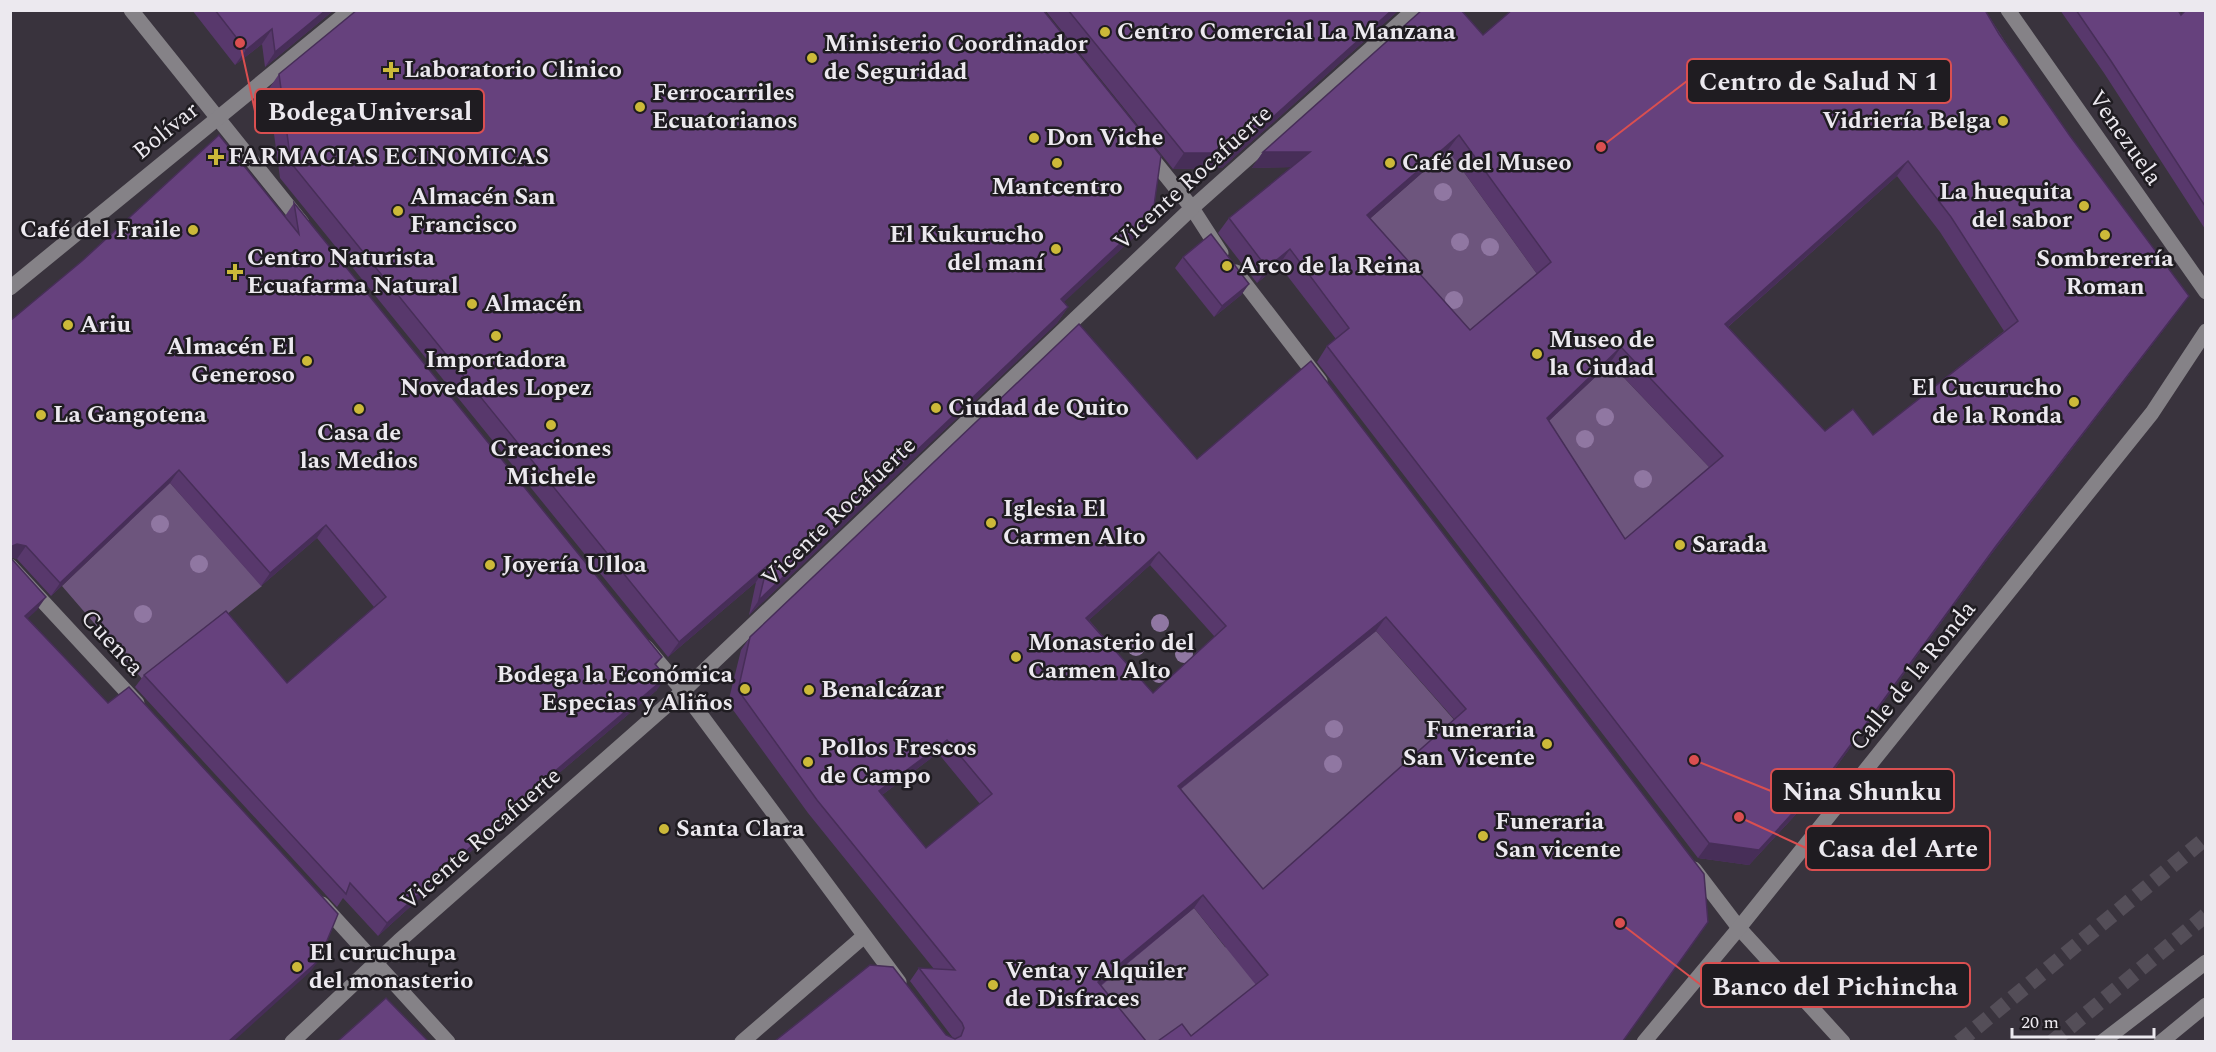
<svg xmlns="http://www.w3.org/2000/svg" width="2216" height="1052" viewBox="0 0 2216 1052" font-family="Spectral,serif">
  <rect width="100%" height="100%" fill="#39333d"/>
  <g fill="#6d557d">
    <polygon points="1448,150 1540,278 1460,345 1357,230"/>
    <polygon points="1610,363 1713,471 1615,554 1536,433"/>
    <polygon points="155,466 262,586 144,681 62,586 129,522"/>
    <polygon points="1376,631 1456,722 1253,902 1168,799"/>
    <polygon points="1194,908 1225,947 1285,968 1191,1041 1126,1041 1089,995"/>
  </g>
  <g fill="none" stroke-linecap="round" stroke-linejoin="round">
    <g stroke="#544e58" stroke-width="15" stroke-dasharray="15 8" stroke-linecap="butt">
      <polyline points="1959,1042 2206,838"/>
      <polyline points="2052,1042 2206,915"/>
    </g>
    <g stroke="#858287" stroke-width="15">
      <polyline points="131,10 302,223"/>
      <polyline points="2008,10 2206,292"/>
      <polyline points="1146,151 1192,208 1221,253"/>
      <polyline points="1236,272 1320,381"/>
      <polyline points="10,288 350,10"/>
      <polyline points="10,566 137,703"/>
      <polyline points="646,647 683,691 899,982"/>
      <polyline points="1694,869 1739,928 1843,1042"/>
      <polyline points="322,904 448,1042"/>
      <polyline points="292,1042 399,941 683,691 1192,208 1414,10"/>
      <polyline points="742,1042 863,937"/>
      <polyline points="1644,1042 1739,928 2152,413 2206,331"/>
      <polyline points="2102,1042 2206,962"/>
      <polyline points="2161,1042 2206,1005"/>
    </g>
  </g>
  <g fill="#9077a2">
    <circle cx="1443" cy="192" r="9"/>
    <circle cx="1460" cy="242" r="9"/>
    <circle cx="1490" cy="247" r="9"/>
    <circle cx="1454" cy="300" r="9"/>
    <circle cx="1605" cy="417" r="9"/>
    <circle cx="1585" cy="439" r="9"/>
    <circle cx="1643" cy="479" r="9"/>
    <circle cx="160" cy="524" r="9"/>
    <circle cx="199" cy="564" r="9"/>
    <circle cx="143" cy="614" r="9"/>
    <circle cx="1160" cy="623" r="9"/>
    <circle cx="1136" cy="647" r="9"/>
    <circle cx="1184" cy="654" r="9"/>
    <circle cx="1159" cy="674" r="9"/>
    <circle cx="1334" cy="729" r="9"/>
    <circle cx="1333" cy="764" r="9"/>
  </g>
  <g fill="#58386c" fill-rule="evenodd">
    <polygon points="192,10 334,10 265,67 262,44 235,65"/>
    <polygon points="1045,10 1399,10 1222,168 1173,169"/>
    <path d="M1985,10L2178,311L1986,561L1823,785L1749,865L1698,858L1317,362L1327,346L1336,339L1279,265L1257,283L1218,233L1229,218L1291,167L1252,168L1263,152L1483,35ZM1448,150L1537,274L1470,330L1370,218ZM1897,176L1940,232L2004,331L1873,435L1825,431L1728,327ZM1610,363L1709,467L1625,539L1549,421Z"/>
    <polygon points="2060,10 2178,10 2181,15 2205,10 2205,229 2104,73"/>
    <polygon points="279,74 1143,229 1063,302 1068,307 1057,323 749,615 756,582 668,657 280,178 268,90"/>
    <polygon points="294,203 662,657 656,665 657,690 532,796 378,936 343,898 337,907 135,687 144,675 287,683 374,607 317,538 261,586 170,483 51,596 17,559 10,557 286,218 285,216"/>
    <polygon points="1183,257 1249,284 1241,295 1214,317 1175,268"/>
    <path d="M1311,361L1623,1041L1191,1036L1256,985L1194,908L1101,986L1146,1041H775L946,1035L953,1038L910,981L919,968L934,969L808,813L728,703L741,650L750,637L1197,459ZM1150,565L1215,637L1153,693L1089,620ZM1376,631L1454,719L1263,889L1180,790ZM938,753L980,804L926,848L882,795Z"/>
  </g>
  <g fill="#472e58">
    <polygon points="326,10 334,10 265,67 275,52"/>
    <polygon points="1392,10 1399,10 1222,168 1173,169 1184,153"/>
    <polygon points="272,29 262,44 235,65 246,50"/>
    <polygon points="1459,135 1448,150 1357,230 1367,215"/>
    <polygon points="1263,152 1310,152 1300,167 1252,168"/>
    <polygon points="1908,161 1897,176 1714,339 1725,324"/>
    <polygon points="1153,213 1143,229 1050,315 1061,299"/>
    <polygon points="1290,249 1279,265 1257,283 1267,268"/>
    <polygon points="1249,284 1241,295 1214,317 1222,306"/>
    <polygon points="2189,296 2178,311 1986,561 1823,785 1749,865 1698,858 1709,843 1996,546"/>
    <polygon points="1068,307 1057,323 749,615 759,600"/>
    <polygon points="1621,347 1610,363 1536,433 1547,418"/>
    <polygon points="179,470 170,483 51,596 60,583"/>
    <polygon points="326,525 317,538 261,586 270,573"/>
    <polygon points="17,544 26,546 17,559 10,557 10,549 12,546"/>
    <polygon points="1159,552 1150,565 1077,631 1086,618"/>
    <polygon points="767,566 756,582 668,657 679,642"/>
    <polygon points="46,597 37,610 16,629 25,616"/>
    <polygon points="1386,617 1376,631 1168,799 1178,786"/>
    <polygon points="666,677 657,690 532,796 378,936 387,923 541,783"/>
    <polygon points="947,740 938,753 870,804 879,791"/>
    <polygon points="1203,895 1194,908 1089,995 1098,982"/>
    <polygon points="319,960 310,972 234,1041 229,1041"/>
  </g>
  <g fill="#66417d" stroke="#472e58" stroke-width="1.5" fill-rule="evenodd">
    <polygon points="215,10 326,10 275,52 272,29 246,50"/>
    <polygon points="357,10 1043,10 1161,156 1153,213 1061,299 1068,307 759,600 767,566 679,642 291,163 279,74"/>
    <polygon points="1068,10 1392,10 1233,153 1184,153"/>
    <path d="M1422,10H1461L1483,35L1512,10H1985L1999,34L2070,136L2189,296L1996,546L1833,769L1759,850L1709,843L1327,346L1349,328L1290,249L1267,268L1229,218L1310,152H1263ZM1459,135L1551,262L1470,330L1367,215ZM1908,161L1951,217L2018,321L1873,435L1853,409L1825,431L1725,324ZM1621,347L1723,456L1625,539L1547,418Z"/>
    <polygon points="2076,10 2178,10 2181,15 2186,10 2205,10 2205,206 2111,61"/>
    <polygon points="219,135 299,234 294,203 662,657 655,664 666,677 541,783 387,923 350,883 346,894 144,675 226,611 287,683 386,597 326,525 270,573 179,470 60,583 26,546 17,544 12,546 10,551 10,321 82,261"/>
    <polygon points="1211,234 1249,284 1222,306 1183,257"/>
    <path d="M1079,324L1197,459L1311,361L1704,874L1708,922L1623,1041H1158L1182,1024L1191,1036L1268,975L1203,895L1098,982L1146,1041H775L870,965L893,967L946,1035L955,1039L961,1036L964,1028L962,1023L919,968L955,970L817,800L738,690L750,637ZM1159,552L1226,626L1153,693L1086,618ZM1386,617L1466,709L1263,889L1178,786ZM947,740L992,794L926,848L879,791Z"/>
    <polygon points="10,557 46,597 25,616 108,703 129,687 338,914 319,960 229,1041 10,1041"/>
    <polygon points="386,998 428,1041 338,1041"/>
  </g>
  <g fill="#ccb939" stroke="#1f1c21" stroke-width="2">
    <circle cx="1105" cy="32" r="6"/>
    <circle cx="812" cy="58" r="6"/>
    <path d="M388 61h6v6h6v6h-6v6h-6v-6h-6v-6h6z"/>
    <circle cx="640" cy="107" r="6"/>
    <circle cx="2003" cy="121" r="6"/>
    <circle cx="1034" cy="138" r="6"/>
    <path d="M213 148h6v6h6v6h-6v6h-6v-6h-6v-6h6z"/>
    <circle cx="1057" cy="163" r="6"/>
    <circle cx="1390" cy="163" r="6"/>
    <circle cx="2084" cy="206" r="6"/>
    <circle cx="398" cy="211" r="6"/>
    <circle cx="193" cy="230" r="6"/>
    <circle cx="2105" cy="235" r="6"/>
    <circle cx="1056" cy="249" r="6"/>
    <circle cx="1227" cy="266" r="6"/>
    <path d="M232 263h6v6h6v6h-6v6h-6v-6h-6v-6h6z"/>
    <circle cx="472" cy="304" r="6"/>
    <circle cx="68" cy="325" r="6"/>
    <circle cx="496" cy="336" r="6"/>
    <circle cx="1537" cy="354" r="6"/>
    <circle cx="307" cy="361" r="6"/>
    <circle cx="2074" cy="402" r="6"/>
    <circle cx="936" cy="408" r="6"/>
    <circle cx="359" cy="409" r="6"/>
    <circle cx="41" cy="415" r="6"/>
    <circle cx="551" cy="425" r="6"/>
    <circle cx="991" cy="523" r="6"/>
    <circle cx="1680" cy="545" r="6"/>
    <circle cx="490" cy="565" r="6"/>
    <circle cx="1016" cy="657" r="6"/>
    <circle cx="745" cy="689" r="6"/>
    <circle cx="809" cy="690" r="6"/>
    <circle cx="1547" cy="744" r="6"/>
    <circle cx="808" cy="762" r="6"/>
    <circle cx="664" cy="829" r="6"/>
    <circle cx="1483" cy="836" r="6"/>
    <circle cx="297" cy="967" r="6"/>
    <circle cx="993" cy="985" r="6"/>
  </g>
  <g text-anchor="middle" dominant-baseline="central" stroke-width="5" stroke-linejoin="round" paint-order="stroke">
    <g font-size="24" font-weight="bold" fill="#ece9ef" stroke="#1f1c21" text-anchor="start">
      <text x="1117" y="32">Centro Comercial La Manzana</text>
      <text x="824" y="44">Ministerio Coordinador<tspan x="824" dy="28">de Seguridad</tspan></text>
      <text x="404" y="70">Laboratorio Clinico</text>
      <text x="652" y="93">Ferrocarriles<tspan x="652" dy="28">Ecuatorianos</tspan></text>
      <text x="1991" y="121" text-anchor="end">Vidriería Belga</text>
      <text x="1046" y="138">Don Viche</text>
      <text x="228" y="157">FARMACIAS ECINOMICAS</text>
      <text x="1402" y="163">Café del Museo</text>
      <text x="1057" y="187" text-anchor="middle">Mantcentro</text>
      <text x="2072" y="192" text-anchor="end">La huequita<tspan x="2072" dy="28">del sabor</tspan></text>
      <text x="410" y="197">Almacén San<tspan x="410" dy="28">Francisco</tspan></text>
      <text x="181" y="230" text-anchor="end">Café del Fraile</text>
      <text x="1044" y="235" text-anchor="end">El Kukurucho<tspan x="1044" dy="28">del maní</tspan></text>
      <text x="247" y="258">Centro Naturista<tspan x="247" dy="28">Ecuafarma Natural</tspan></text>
      <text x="2105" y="259" text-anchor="middle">Sombrerería<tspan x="2105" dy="28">Roman</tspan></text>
      <text x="1239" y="266">Arco de la Reina</text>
      <text x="484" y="304">Almacén</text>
      <text x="80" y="325">Ariu</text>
      <text x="1549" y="340">Museo de<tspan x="1549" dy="28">la Ciudad</tspan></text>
      <text x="295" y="347" text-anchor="end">Almacén El<tspan x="295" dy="28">Generoso</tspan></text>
      <text x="496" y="360" text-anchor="middle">Importadora<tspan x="496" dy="28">Novedades Lopez</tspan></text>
      <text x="2062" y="388" text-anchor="end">El Cucurucho<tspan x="2062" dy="28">de la Ronda</tspan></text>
      <text x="948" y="408">Ciudad de Quito</text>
      <text x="53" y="415">La Gangotena</text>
      <text x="359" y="433" text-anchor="middle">Casa de<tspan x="359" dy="28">las Medios</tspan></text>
      <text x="551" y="449" text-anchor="middle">Creaciones<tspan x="551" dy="28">Michele</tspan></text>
      <text x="1003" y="509">Iglesia El<tspan x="1003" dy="28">Carmen Alto</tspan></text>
      <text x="1692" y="545">Sarada</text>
      <text x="502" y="565">Joyería Ulloa</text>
      <text x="1028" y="643">Monasterio del<tspan x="1028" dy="28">Carmen Alto</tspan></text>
      <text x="733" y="675" text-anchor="end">Bodega la Económica<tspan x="733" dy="28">Especias y Aliños</tspan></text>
      <text x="821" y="690">Benalcázar</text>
      <text x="1535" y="730" text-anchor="end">Funeraria<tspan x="1535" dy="28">San Vicente</tspan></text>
      <text x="820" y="748">Pollos Frescos<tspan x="820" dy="28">de Campo</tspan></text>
      <text x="1495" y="822">Funeraria<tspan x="1495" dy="28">San vicente</tspan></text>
      <text x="676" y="829">Santa Clara</text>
      <text x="309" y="953">El curuchupa<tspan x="309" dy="28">del monasterio</tspan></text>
      <text x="1005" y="971">Venta y Alquiler<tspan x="1005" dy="28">de Disfraces</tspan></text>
    </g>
    <g font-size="24" fill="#ece9ef" stroke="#1f1c21">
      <text transform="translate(166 131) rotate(-39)">Bolívar</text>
      <text transform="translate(2125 138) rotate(55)">Venezuela</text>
      <text transform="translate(1193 178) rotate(-42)">Vicente Rocafuerte</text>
      <text transform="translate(839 512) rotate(-44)">Vicente Rocafuerte</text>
      <text transform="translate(112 643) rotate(47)">Cuenca</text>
      <text transform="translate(1913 676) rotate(-51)">Calle de la Ronda</text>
      <text transform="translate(481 839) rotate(-41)">Vicente Rocafuerte</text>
    </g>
  </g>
  <path fill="none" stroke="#da4f50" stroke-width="2" d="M1601 147L1687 81M240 43L255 111M1694 760L1771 791M1739 817L1806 848M1620 923L1701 985"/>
  <g fill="#da4f50" stroke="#1f1c21" stroke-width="2">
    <circle cx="1601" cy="147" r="6"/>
    <circle cx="240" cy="43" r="6"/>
    <circle cx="1694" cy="760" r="6"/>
    <circle cx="1739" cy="817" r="6"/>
    <circle cx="1620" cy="923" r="6"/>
  </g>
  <g fill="#1f1c21" stroke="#da4f50" stroke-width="2">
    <rect x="1687" y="59" width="264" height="44" rx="6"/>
    <rect x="255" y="89" width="229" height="44" rx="6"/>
    <rect x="1771" y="769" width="183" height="44" rx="6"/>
    <rect x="1806" y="826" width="184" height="44" rx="6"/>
    <rect x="1701" y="963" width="269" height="44" rx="6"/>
  </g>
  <g font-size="26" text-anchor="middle" font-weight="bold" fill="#ece9ef">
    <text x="1819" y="90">Centro de Salud N 1</text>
    <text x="370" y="120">BodegaUniversal</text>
    <text x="1862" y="800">Nina Shunku</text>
    <text x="1898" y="857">Casa del Arte</text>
    <text x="1835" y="995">Banco del Pichincha</text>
  </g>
  <rect width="2216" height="1052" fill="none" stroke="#ece9ef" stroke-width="24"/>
  <path d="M2012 1028v9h142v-9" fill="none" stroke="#ece9ef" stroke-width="3"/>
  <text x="2021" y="1028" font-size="18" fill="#ece9ef" stroke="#1f1c21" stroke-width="4.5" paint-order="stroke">20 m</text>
</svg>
